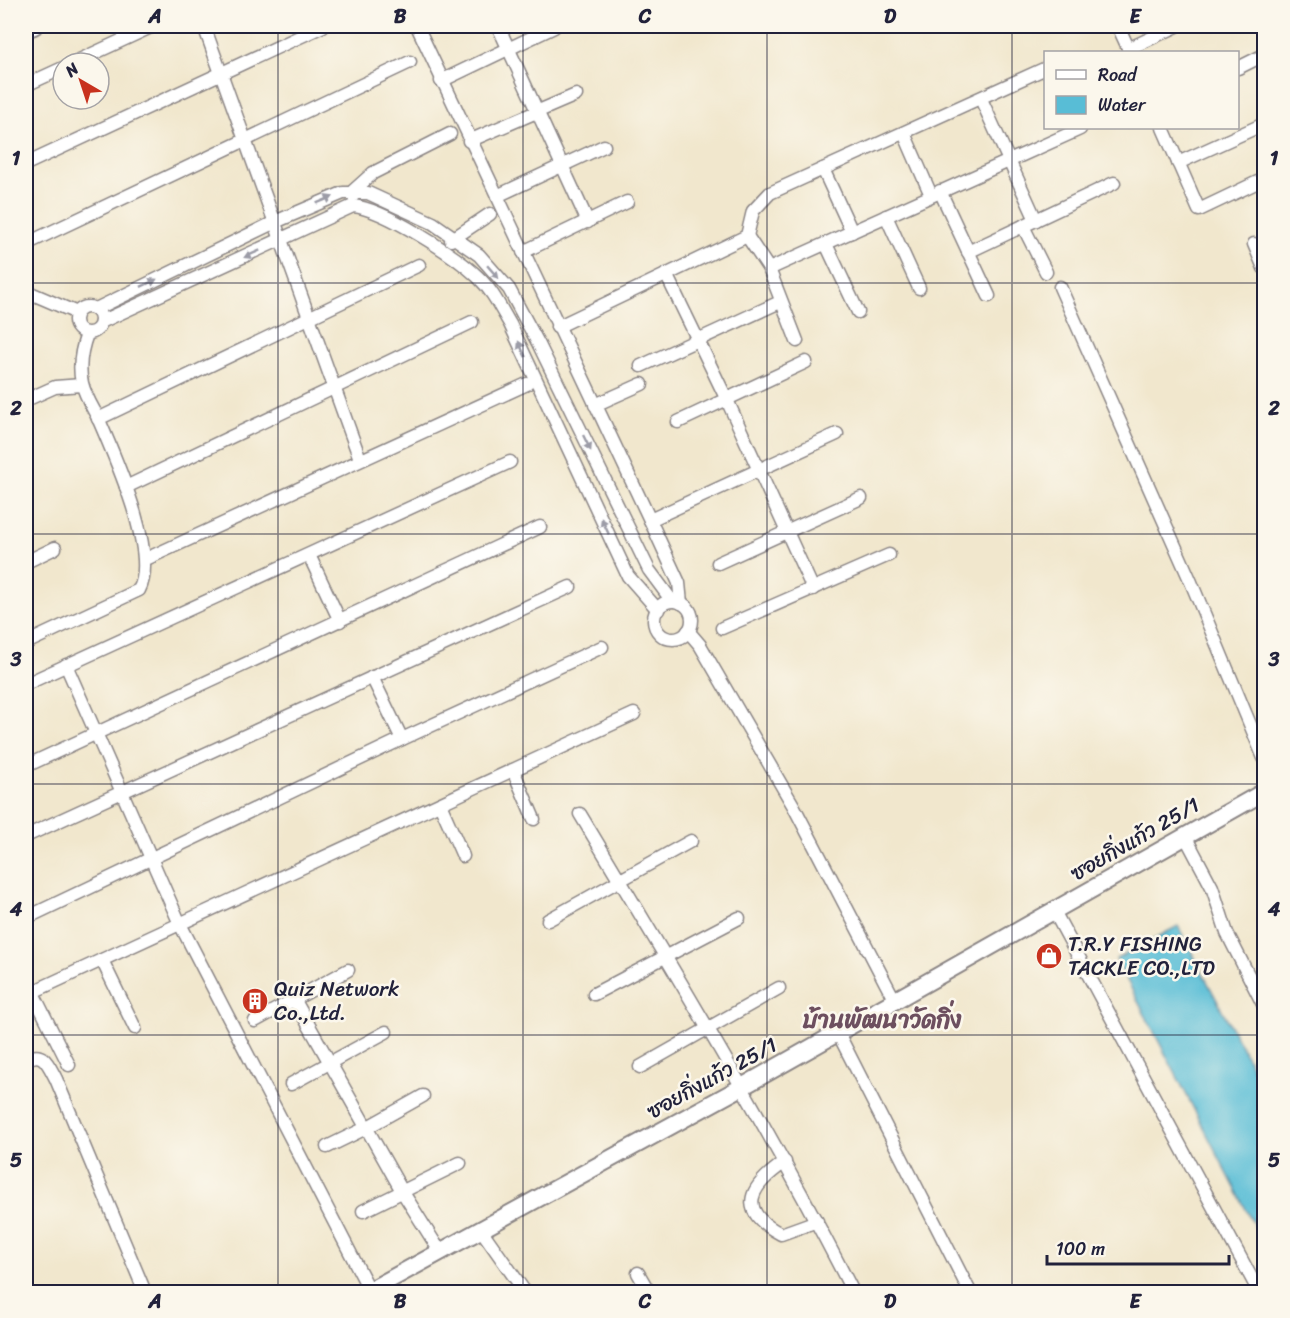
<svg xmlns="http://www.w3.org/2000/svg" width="1290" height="1318" viewBox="0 0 1290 1318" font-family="Sriracha,'Playpen Sans Thai',sans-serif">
  <rect width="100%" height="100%" fill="#fbf7ec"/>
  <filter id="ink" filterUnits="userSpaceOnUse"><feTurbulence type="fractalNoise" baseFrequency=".0167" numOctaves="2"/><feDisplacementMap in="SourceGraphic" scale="12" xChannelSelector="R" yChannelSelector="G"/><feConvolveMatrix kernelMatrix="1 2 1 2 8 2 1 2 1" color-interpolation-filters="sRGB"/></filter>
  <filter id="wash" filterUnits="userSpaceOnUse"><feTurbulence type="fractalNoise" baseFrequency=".008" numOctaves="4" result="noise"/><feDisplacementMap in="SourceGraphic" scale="24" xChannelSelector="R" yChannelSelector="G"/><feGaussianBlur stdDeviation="1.35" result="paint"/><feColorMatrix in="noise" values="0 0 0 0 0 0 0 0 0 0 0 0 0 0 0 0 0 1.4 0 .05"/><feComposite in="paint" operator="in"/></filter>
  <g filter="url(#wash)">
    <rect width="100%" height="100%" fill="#f1e7cd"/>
    <polygon fill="#58bdd6" stroke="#3d7088" stroke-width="1.5" points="1178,926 1264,1090 1264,1244 1116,959"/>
  </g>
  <g filter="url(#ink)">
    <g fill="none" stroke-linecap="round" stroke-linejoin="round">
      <defs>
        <g id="street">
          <polyline points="204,26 360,459"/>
          <polyline points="417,26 650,520 679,583 681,603"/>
          <polyline points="498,26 588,222"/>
          <polyline points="1118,26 1130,52"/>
          <polyline points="1128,49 1177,26"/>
          <polyline points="73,63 153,26"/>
          <polyline points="1238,68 1264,55"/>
          <polyline points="441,81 554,27"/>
          <polyline points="26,85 63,68"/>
          <polyline points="981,99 1036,220"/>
          <polyline points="1163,128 1199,210 1264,179"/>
          <polyline points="904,133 931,195"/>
          <polyline points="469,141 576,95"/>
          <polyline points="1178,163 1264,124"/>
          <polyline points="26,164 323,26"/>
          <polyline points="823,169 852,232"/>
          <polyline points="940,191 989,296"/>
          <polyline points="353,196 353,191 373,173 450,134"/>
          <polyline points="497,196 604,146"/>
          <polyline points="886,216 919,288"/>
          <polyline points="1023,226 1046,272"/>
          <polyline points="747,236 753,211 770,193 1046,68"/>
          <polyline points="451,240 490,214"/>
          <polyline points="26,244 410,62"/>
          <polyline points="826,244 858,312"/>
          <polyline points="1254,244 1264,268"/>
          <polyline points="523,252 627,202"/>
          <polyline points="968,252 1114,183"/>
          <polyline points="769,269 1080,129"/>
          <polyline points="666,274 727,400 813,589"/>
          <polyline points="26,285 28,292 77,313"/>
          <polyline points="1060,287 1191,582 1264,758"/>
          <circle cx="88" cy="320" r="13"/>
          <polyline points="96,309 275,222 343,193 368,193 433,223 479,255 509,289 538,343 649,570 672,601"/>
          <path d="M101,322L353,206C384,209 455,255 478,277C492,290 500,307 510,324L628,576L658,610"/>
          <polyline points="557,327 747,236 769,269 797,341"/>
          <polyline points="641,366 780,302"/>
          <polyline points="26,400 55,387 82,385"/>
          <polyline points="595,405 642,384"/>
          <polyline points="98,419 419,265"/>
          <polyline points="678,422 806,362"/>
          <polyline points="126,487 472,322"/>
          <polyline points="650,520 837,434"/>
          <polyline points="309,555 340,621"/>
          <polyline points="146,559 527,384"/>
          <polyline points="26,562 55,548"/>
          <polyline points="718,563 861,498"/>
          <circle cx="673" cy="620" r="19"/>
          <polyline points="722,628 889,555"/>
          <polyline points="688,631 700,645 793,805 895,1001"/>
          <path d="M26,643L139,590C159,554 115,458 99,420C93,408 85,396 82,383C78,365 81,350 87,334"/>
          <polyline points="66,665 180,924 370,1291"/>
          <polyline points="372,677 402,739"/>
          <polyline points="26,684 510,462"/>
          <polyline points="26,766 540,527"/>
          <polyline points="513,770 534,819"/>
          <polyline points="440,804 463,856"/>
          <path d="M580,814C675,972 770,1129 853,1292"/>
          <polyline points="26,836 570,587"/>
          <polyline points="1185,836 1212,887 1227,933 1264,1006"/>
          <polyline points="1054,911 1259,1292"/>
          <polyline points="26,918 402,739 602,647"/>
          <polyline points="548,920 691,841"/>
          <polyline points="102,960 135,1028"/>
          <polyline points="32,991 69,1065"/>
          <polyline points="594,994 739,918"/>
          <polyline points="26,995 634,714"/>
          <polyline points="294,999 402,1191 441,1253"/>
          <polyline points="255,1021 348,970"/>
          <polyline points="838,1033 970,1292"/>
          <path d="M26,1060C43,1049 48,1064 56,1079L145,1292"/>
          <polyline points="640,1067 779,988"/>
          <polyline points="291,1084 386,1032"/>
          <polyline points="327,1147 366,1128 423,1096"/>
          <path d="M785,1162C750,1186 735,1210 781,1234L817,1221"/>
          <polyline points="363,1211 460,1163"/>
          <polyline points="482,1231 525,1292"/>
          <polyline points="638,1273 649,1292"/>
        </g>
        <g id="secondary">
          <polyline points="26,29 34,26"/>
          <polyline points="367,1292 740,1088 1264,792"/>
        </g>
      </defs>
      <use href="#street" stroke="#8a8484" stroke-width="15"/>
      <use href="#secondary" stroke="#8a8484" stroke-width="20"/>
      <use href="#street" stroke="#fff" stroke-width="12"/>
      <use href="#secondary" stroke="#fff" stroke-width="16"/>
    </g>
    <defs><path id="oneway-solid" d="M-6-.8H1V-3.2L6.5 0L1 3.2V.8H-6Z" transform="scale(1.5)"/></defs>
    <g fill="#9c9ca7">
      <use href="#oneway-solid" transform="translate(325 200) rotate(-22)"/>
      <use href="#oneway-solid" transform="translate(252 254) rotate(156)"/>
      <use href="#oneway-solid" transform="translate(493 272) rotate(49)"/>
      <use href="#oneway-solid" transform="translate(149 283) rotate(-26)"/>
      <use href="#oneway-solid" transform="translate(522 349) rotate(-115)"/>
      <use href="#oneway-solid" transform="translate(587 443) rotate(64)"/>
      <use href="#oneway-solid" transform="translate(605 526) rotate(-115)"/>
    </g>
  </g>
  <path fill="none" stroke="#22223b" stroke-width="1.5" stroke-opacity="0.55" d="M278,26V1292M523,26V1292M767,26V1292M1012,26V1292M26,283H1264M26,534H1264M26,784H1264M26,1035H1264"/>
  <defs>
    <symbol id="shop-disc" viewBox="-11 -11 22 22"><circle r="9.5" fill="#c8321e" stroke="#fbf7ec"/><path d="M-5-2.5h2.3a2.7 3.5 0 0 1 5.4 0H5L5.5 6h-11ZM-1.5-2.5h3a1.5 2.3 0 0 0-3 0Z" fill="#fff"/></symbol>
    <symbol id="building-disc" viewBox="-11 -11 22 22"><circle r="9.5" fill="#c8321e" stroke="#fbf7ec"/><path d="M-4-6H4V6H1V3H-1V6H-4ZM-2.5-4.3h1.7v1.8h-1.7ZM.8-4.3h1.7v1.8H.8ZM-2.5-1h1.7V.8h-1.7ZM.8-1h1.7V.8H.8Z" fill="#fff"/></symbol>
  </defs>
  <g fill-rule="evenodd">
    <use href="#shop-disc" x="1034" y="941" width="30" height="30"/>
    <use href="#building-disc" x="240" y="986" width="30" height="30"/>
  </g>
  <g text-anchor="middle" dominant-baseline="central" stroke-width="5" stroke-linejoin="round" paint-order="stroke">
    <g font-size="21" fill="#22223b" stroke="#fbf7ec">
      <text transform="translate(1135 839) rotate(-30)">ซอยกิ่งแก้ว 25/1</text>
      <text transform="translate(712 1078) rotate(-29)">ซอยกิ่งแก้ว 25/1</text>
    </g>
    <g font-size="21" fill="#22223b" stroke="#fbf7ec" text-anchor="start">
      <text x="1068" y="944">T.R.Y FISHING<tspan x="1068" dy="24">TACKLE CO.,LTD</tspan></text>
      <text x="274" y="989">Quiz Network<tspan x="274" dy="24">Co.,Ltd.</tspan></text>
    </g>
    <g font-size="24" font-weight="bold" fill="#6d4f5f" stroke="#fbf7ec">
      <text x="882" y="1020">บ้านพัฒนาวัดกิ่ง</text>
    </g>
  </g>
  <rect width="1290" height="1318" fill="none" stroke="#fbf7ec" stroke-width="66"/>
  <rect x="1044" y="51" width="195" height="78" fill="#fbf7ec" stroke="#a4a2a5" stroke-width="1.5"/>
  <rect x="1056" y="70" width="30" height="9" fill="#ffffff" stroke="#a4a2a5" stroke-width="1.5"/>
  <text x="1098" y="81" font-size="18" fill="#22223b">Road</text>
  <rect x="1056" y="96" width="30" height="18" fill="#58bdd6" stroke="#a4a2a5" stroke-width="1.5"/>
  <text x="1098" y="111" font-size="18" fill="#22223b">Water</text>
  <g transform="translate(81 81) rotate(321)"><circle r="28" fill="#fbf7ec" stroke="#a4a2a5" stroke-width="1.5"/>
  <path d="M0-4.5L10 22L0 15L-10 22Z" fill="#c8321e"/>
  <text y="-9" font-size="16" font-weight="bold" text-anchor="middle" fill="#22223b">N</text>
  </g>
  <path d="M1047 1255v9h182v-9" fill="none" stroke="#22223b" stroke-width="3"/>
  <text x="1056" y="1255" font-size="18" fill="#22223b" stroke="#fbf7ec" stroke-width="4.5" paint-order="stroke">100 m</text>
  <rect x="33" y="33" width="1224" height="1252" fill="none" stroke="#22223b" stroke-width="2"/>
  <g font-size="20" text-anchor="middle" font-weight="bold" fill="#22223b">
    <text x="155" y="23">A</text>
    <text x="400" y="23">B</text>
    <text x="645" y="23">C</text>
    <text x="890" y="23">D</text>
    <text x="1135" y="23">E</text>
    <text x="16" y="165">1</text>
    <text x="1274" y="165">1</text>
    <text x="16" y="415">2</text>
    <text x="1274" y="415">2</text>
    <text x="16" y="666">3</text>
    <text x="1274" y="666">3</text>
    <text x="16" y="916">4</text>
    <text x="1274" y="916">4</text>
    <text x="16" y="1167">5</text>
    <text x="1274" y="1167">5</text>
    <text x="155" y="1308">A</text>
    <text x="400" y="1308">B</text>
    <text x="645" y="1308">C</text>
    <text x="890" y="1308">D</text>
    <text x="1135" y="1308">E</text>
  </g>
</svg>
